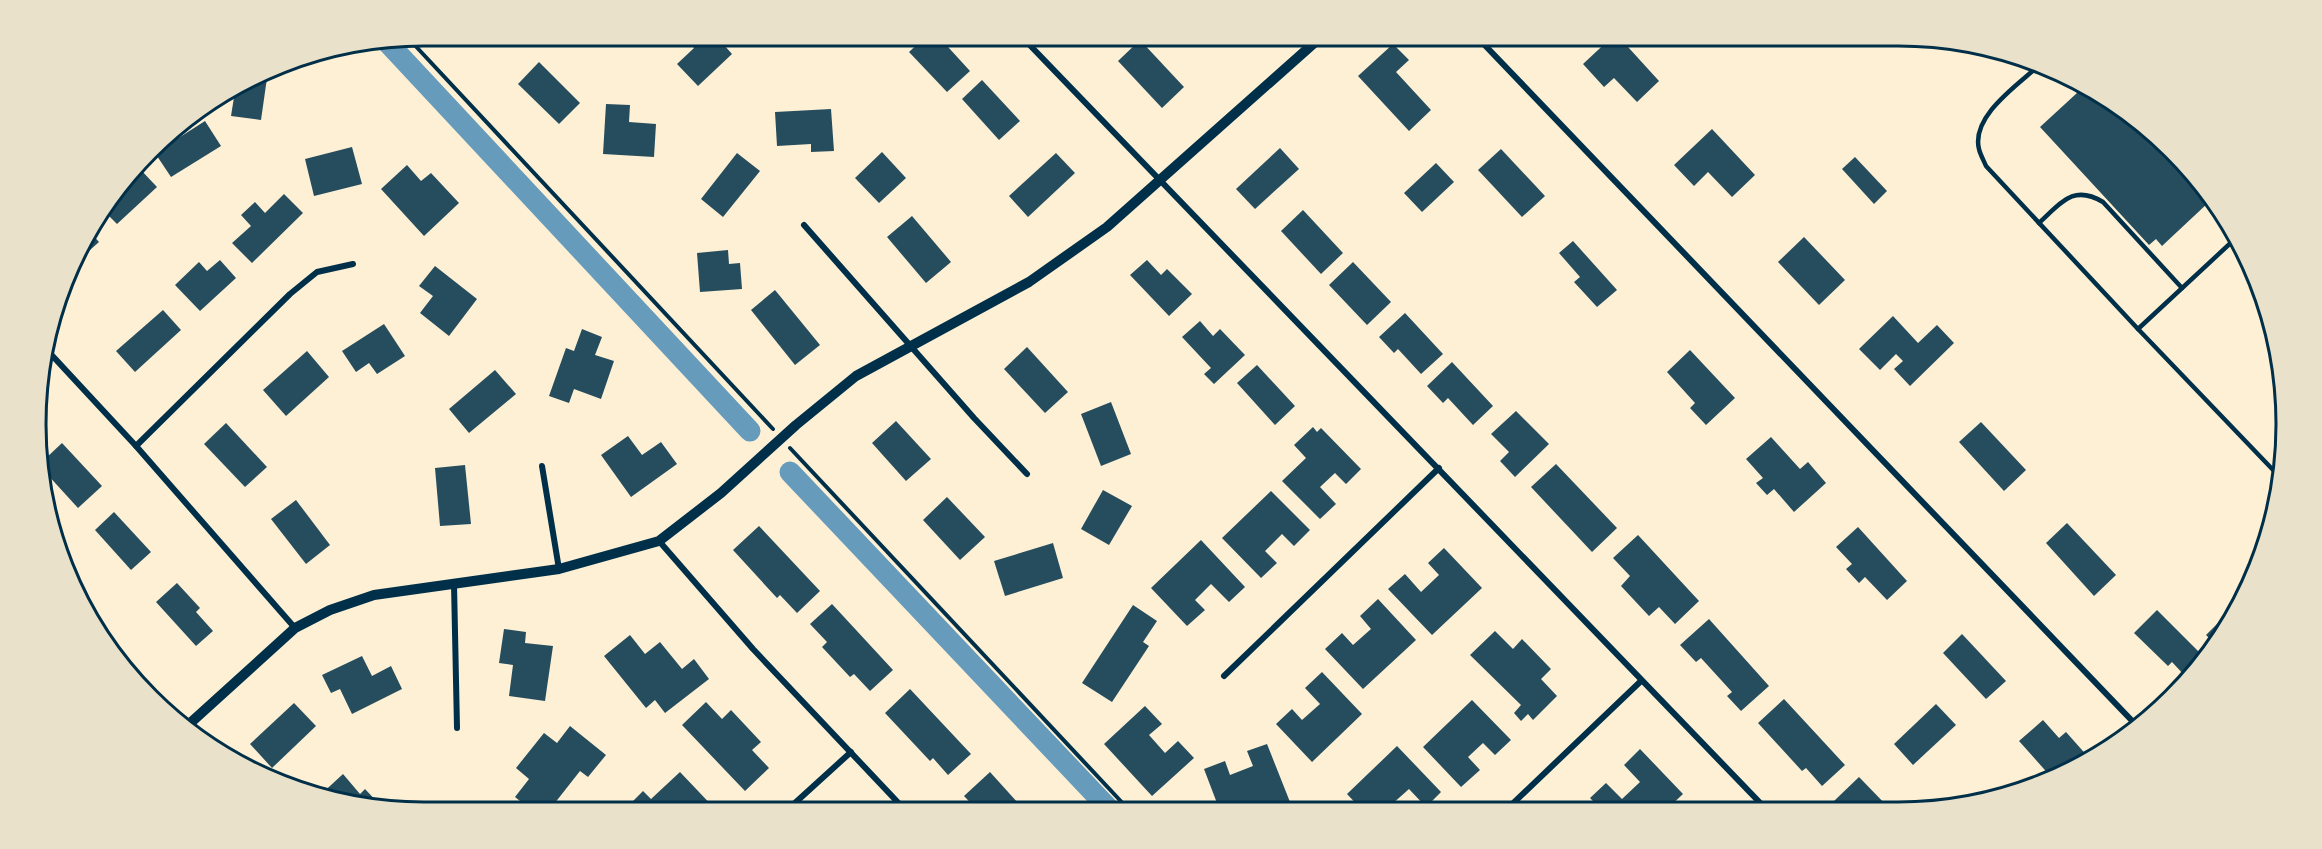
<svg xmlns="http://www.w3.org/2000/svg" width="2322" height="849" viewBox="0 0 2322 849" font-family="'Asap Condensed',sans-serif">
  <rect width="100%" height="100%" fill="#fdf0d5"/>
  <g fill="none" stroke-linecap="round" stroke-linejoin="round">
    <g stroke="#669bbc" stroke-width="21">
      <polyline points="388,43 750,431"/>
      <polyline points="790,472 1111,811"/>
    </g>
  </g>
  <g fill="#264d5e">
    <polygon points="511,36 530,36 527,43"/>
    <polygon points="684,36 716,36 732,54 698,86 677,64 694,48"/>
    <polygon points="882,36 903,36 892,46"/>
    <polygon points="926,36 938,36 970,71 947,92 909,52"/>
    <polygon points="1093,36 1110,36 1101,45"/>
    <polygon points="1613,36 1618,36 1659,81 1637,102 1614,78 1604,87 1583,64"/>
    <polygon points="1140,40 1184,87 1162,108 1118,61"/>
    <polygon points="1393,44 1409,60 1396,72 1431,110 1409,131 1358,76"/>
    <polygon points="539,62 580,103 559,124 518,84"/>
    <polygon points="268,71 261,120 231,116 235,91"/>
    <polygon points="982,80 1020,121 999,140 962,99"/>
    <polygon points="2070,85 2134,116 2209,202 2162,246 2156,239 2149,245 2040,127 2077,93"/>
    <polygon points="606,104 630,105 629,122 656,124 654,157 603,154"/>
    <polygon points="831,109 834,151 811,152 811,144 777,146 775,112"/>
    <polygon points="205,121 221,146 171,177 155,153"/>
    <polygon points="1712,129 1755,175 1732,197 1708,172 1694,186 1674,165"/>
    <polygon points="352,147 362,184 314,196 305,159"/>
    <polygon points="1280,148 1299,169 1255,209 1236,189"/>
    <polygon points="1501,149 1545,196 1522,217 1478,170"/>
    <polygon points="882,152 906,178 879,203 855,178"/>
    <polygon points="737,153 760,171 723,217 701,199"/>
    <polygon points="1056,153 1075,173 1028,217 1009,196"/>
    <polygon points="1855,157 1887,191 1874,204 1842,169"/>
    <polygon points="1436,163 1454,182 1422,212 1404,193"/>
    <polygon points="407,165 421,181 431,173 459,203 424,236 381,189"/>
    <polygon points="140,169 157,187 117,224 106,213"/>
    <polygon points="284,194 303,213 252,263 232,243 251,226 241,215 255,202 265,213"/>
    <polygon points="1303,210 1343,253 1321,274 1281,231"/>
    <polygon points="912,216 951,262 926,283 887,237"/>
    <polygon points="91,233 99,242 72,266 76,252"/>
    <polygon points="1804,237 1845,280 1819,305 1778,262"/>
    <polygon points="1573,241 1617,290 1597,307 1574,282 1580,277 1559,253"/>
    <polygon points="728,250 729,264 740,263 742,289 700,292 697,253"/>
    <polygon points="220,260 236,278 200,311 175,285 199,262 207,271"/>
    <polygon points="1147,260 1161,275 1167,269 1192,294 1169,316 1130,275"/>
    <polygon points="1353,262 1391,302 1367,325 1329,285"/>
    <polygon points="435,266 477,299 449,336 420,313 433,296 419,286"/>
    <polygon points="775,290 820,345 795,365 751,310"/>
    <polygon points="163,310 181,330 135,372 116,351"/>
    <polygon points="1405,313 1443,354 1421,374 1398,349 1394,353 1379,337"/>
    <polygon points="1893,316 1918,343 1937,325 1954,343 1910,386 1894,369 1903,361 1896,354 1880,370 1859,349"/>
    <polygon points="1200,321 1213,336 1220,329 1245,355 1214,384 1204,374 1211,368 1182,337"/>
    <polygon points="384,324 405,356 377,374 369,363 356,372 342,351"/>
    <polygon points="582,329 602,337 595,355 614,361 601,399 574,389 569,403 549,396 566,348 574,351"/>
    <polygon points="1027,347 1068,392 1045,413 1004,369"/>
    <polygon points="1690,350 1735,398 1706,425 1690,408 1695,403 1667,372"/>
    <polygon points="307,351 329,377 286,416 263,390"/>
    <polygon points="1452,362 1493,406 1473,425 1448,398 1443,403 1427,386"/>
    <polygon points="1257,365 1295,406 1275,425 1237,383"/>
    <polygon points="495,370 516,394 469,433 449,409"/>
    <polygon points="1111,402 1131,454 1101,466 1081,414"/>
    <polygon points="1516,411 1549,444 1515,477 1500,461 1509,452 1491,434"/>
    <polygon points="896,421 931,459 906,481 872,443"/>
    <polygon points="1981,422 2026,470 2004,491 1959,442"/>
    <polygon points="226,423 267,467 245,487 204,444"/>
    <polygon points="1313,427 1317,432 1321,428 1361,469 1346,484 1335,473 1320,487 1336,504 1320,519 1282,481 1306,458 1294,445"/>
    <polygon points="628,436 642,455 661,442 677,464 631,497 601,455"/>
    <polygon points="1771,437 1800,469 1808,462 1826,483 1794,512 1774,489 1767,495 1756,483 1763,478 1746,459"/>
    <polygon points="62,443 102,486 78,508 46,473 45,459"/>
    <polygon points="1556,464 1617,528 1592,552 1531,487"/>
    <polygon points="465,465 471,524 440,526 435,468"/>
    <polygon points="1103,490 1132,506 1109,545 1081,529"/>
    <polygon points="1271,491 1310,530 1294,546 1282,534 1265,551 1277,563 1261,578 1222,538"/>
    <polygon points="947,497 985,537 960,560 923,520"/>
    <polygon points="296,500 330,545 306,564 271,519"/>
    <polygon points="114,512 151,552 131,570 95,530"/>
    <polygon points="2067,523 2116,575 2094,596 2046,543"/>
    <polygon points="759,526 820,591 797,613 780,595 777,598 733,550"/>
    <polygon points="1858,527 1907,581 1887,600 1865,577 1859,583 1846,569 1852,564 1836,547"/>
    <polygon points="1638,535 1699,601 1675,624 1659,607 1649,616 1621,586 1630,576 1613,558"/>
    <polygon points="1201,540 1245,587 1229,602 1211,584 1195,600 1205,610 1187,626 1151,588"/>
    <polygon points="1053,543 1063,578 1005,596 994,561"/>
    <polygon points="1444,548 1482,588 1432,635 1388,589 1405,574 1421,592 1439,575 1428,563"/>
    <polygon points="177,583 200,608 196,612 213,631 196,646 156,602"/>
    <polygon points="1378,599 1416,640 1363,689 1325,649 1342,633 1353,645 1371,629 1360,616"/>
    <polygon points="832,604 893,670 870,691 854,674 850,677 822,647 827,642 810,624"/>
    <polygon points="1133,605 1157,621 1143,642 1149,646 1112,702 1082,683"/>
    <polygon points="2157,610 2203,656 2186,677 2172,662 2168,666 2134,633"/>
    <polygon points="1709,619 1769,686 1741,711 1727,696 1732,692 1701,658 1696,662 1680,645"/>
    <polygon points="2222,619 2229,625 2214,643 2206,635"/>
    <polygon points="504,629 526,632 525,643 553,646 545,701 509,696 513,665 499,663"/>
    <polygon points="1495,631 1513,649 1522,639 1551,669 1541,679 1557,696 1533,720 1528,714 1521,721 1514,713 1521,705 1470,655"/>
    <polygon points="1962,634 2006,681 1986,699 1943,653"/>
    <polygon points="630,635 645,654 660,642 682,669 694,659 709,679 665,713 655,700 646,708 604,656"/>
    <polygon points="362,656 372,676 391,666 402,689 352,714 340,689 331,693 322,675"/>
    <polygon points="1322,672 1362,714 1312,762 1276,724 1292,709 1302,720 1320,704 1305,688"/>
    <polygon points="910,689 971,754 948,775 933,758 930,761 885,713"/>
    <polygon points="1784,699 1845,765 1822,786 1806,768 1802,771 1758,723"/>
    <polygon points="1472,700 1511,740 1495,755 1483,743 1468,757 1480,770 1461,787 1423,747"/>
    <polygon points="706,702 722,719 731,710 761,742 752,750 769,768 745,791 682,725"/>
    <polygon points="294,703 316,726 272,768 250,744"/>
    <polygon points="1936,704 1956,725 1913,765 1894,744"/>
    <polygon points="1145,706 1162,724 1149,735 1165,753 1178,741 1194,758 1152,796 1104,744"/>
    <polygon points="2043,720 2059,738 2066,732 2090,759 2069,773 2052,778 2019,741"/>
    <polygon points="570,726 606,755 588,777 580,771 547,813 535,813 515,797 529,779 516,768 544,733 557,743"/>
    <polygon points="1267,744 1290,802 1268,810 1266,804 1246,811 1220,811 1204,769 1225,761 1230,775 1253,766 1247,751"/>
    <polygon points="1397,746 1441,792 1426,807 1409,789 1391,805 1397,811 1363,811 1347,794"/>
    <polygon points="1640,749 1683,794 1666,810 1602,810 1590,798 1606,783 1622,799 1640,782 1624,765"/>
    <polygon points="680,772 718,812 635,813 640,808 633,801 643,791 651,799"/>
    <polygon points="990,772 1026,812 979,812 964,796"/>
    <polygon points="343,774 360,794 365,789 382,807 324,800 318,797"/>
    <polygon points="1859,777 1891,810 1842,810 1834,801"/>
  </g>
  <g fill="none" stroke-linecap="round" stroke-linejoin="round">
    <g stroke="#003049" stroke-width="4">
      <polyline points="409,39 773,429"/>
      <polyline points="790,448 1130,811"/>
    </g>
    <g stroke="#003049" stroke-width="4.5">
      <path d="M2036,68C2016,86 1971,117 1979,149C1980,154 1984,161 1986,166L2138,329"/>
      <path d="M2039,223C2061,203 2073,184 2103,202L2182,288"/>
      <polyline points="2236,238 2138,329 2276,473"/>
    </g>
    <g stroke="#003049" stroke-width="6">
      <polyline points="1021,36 1767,810"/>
      <polyline points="1476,36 2138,727"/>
      <polyline points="804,225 974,418 1027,474"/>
      <polyline points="47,350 136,446 295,628"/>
      <polyline points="136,446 290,294 317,272 353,264"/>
      <polyline points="542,466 559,569"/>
      <polyline points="659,541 753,649 907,812"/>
      <polyline points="454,584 457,728"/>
      <polyline points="1224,676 1439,468"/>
      <polyline points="1505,811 1641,681"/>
      <polyline points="785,812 851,752"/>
    </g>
    <polyline stroke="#003049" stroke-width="10" points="187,726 295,628 330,610 374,595 559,569 659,541 721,493 796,425 856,376 1029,282 1107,227 1322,36"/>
  </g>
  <path d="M0 0H2322V849H0ZM424 46H1898A378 378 0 0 1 2276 424V424A378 378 0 0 1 1898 802H424A378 378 0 0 1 46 424V424A378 378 0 0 1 424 46Z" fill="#e9e1ca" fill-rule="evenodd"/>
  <path fill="none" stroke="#003049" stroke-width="3" d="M424 46H1898A378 378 0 0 1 2276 424V424A378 378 0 0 1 1898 802H424A378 378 0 0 1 46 424V424A378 378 0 0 1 424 46Z"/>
</svg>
